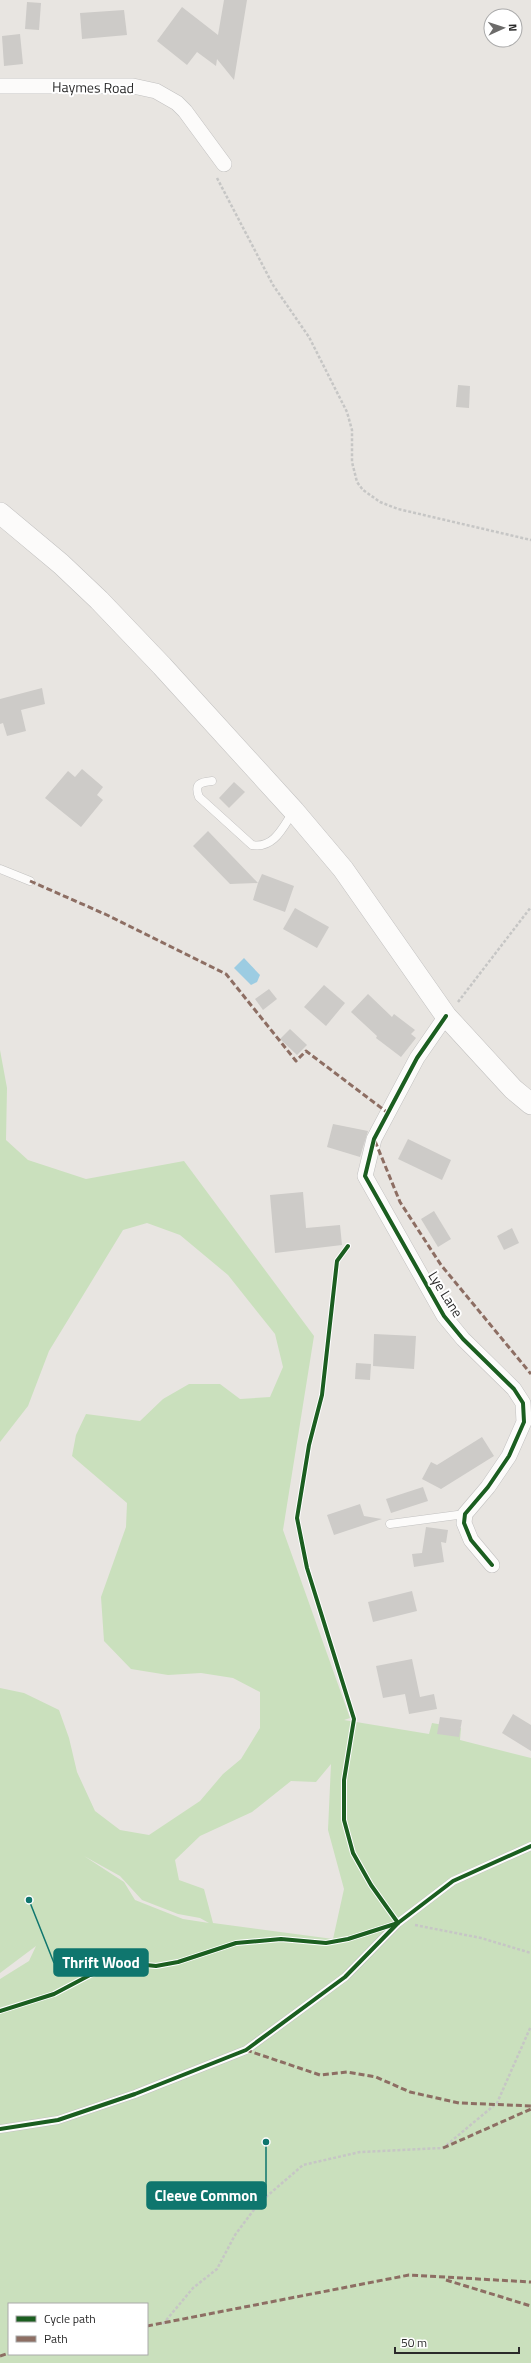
<svg xmlns="http://www.w3.org/2000/svg" width="531" height="2363" viewBox="0 0 531 2363" font-family="'Titillium Web',sans-serif">
  <rect width="100%" height="100%" fill="#e8e5e1"/>
  <path fill="#cae0bd" fill-rule="evenodd" d="M0,1050L7,1088L6,1140L28,1160L86,1179L184,1161L314,1336L283,1530L350,1718L344,1720L429,1734L432,1723L461,1728L460,1740L531,1758V2363H0V1979L29,1961L36,1946L0,1973V1688L24,1693L59,1710L69,1738L77,1772L95,1811L120,1830L149,1835L200,1801L223,1774L241,1759L260,1728V1692L233,1678L201,1673L168,1675L131,1669L104,1641L101,1597L126,1527L127,1503L72,1456L76,1435L86,1414L140,1421L163,1399L189,1384H220L240,1399L270,1397L283,1367L275,1334L228,1275L180,1235L147,1223L123,1230L49,1351L28,1406L0,1442ZM331,1764L328,1830L344,1889L333,1939L213,1923L204,1889L179,1880L175,1860L200,1836L252,1812L291,1781L316,1782ZM84,1856L120,1876L142,1900L178,1914L200,1918L209,1923L183,1919L135,1900L124,1882ZM9,2304H147V2354H9Z"/>
  <polygon fill="#9ccce2" points="244,958 260,975 257,982 251,985 234,968"/>
  <g fill="#cdcbc8">
    <polygon points="224,0 247,0 234,80 217,59 216,66 197,52 187,65 157,41 182,7 218,35"/>
    <polygon points="27,2 41,3 39,30 25,29"/>
    <polygon points="124,10 127,35 82,39 80,13"/>
    <polygon points="20,34 23,64 4,66 2,36"/>
    <polygon points="458,385 470,386 469,408 456,407"/>
    <polygon points="42,688 45,704 21,710 26,731 7,736 3,723 0,724 0,699"/>
    <polygon points="82,769 103,787 97,795 103,800 81,827 45,798 68,771 75,777"/>
    <polygon points="234,782 245,792 229,808 219,798"/>
    <polygon points="208,831 258,883 262,874 294,886 285,912 253,900 258,883 230,884 193,846"/>
    <polygon points="295,908 329,927 317,948 283,929"/>
    <polygon points="324,985 345,1003 326,1026 304,1007"/>
    <polygon points="269,989 277,999 263,1010 255,999"/>
    <polygon points="368,994 392,1017 394,1014 415,1030 411,1034 416,1038 401,1057 376,1038 377,1036 351,1012"/>
    <polygon points="290,1029 307,1045 297,1055 280,1039"/>
    <polygon points="333,1124 368,1131 360,1157 327,1147"/>
    <polygon points="408,1139 451,1160 442,1180 398,1159"/>
    <polygon points="303,1192 306,1228 340,1225 342,1245 275,1253 270,1195"/>
    <polygon points="434,1211 451,1239 438,1247 421,1219"/>
    <polygon points="512,1228 519,1243 504,1250 497,1236"/>
    <polygon points="374,1334 416,1336 414,1369 373,1366"/>
    <polygon points="356,1363 371,1364 370,1380 355,1379"/>
    <polygon points="482,1437 494,1456 441,1489 422,1479 431,1462 437,1465"/>
    <polygon points="423,1487 428,1501 391,1513 386,1499"/>
    <polygon points="360,1504 364,1516 382,1519 334,1535 327,1515"/>
    <polygon points="426,1527 448,1530 446,1543 441,1542 444,1562 414,1567 412,1554 422,1553"/>
    <polygon points="412,1591 417,1611 373,1622 368,1602"/>
    <polygon points="412,1659 420,1697 434,1694 437,1709 409,1714 405,1694 383,1698 376,1666"/>
    <polygon points="513,1714 531,1725 531,1751 502,1733"/>
    <polygon points="440,1717 462,1720 459,1737 437,1734"/>
  </g>
  <g fill="none" stroke-linecap="round" stroke-linejoin="round">
    <defs>
      <g id="service">
        <path d="M212,781C200,782 194,784 199,797L252,845C274,849 283,827 293,812"/>
        <polyline points="0,869 30,881"/>
        <polyline points="390,1524 465,1514"/>
        <polyline points="0,2129 58,2120 135,2094 246,2050 345,1977 398,1923 453,1881 531,1846"/>
      </g>
      <g id="minor">
        <polyline points="0,86 133,86 156,91 177,103 185,111 224,164"/>
        <polyline points="446,1016 417,1058 374,1139 365,1176 444,1316 463,1339 514,1389 523,1403 524,1422 509,1456 488,1487 465,1514 464,1523 471,1540 492,1565"/>
      </g>
      <polyline id="secondary" points="0,513 61,564 99,600 162,666 294,811 343,869 446,1016 513,1089 531,1104"/>
    </defs>
    <use href="#service" stroke="#c2c1c0" stroke-width="9"/>
    <use href="#minor" stroke="#c2c1c0" stroke-width="16"/>
    <use href="#secondary" stroke="#c2c1c0" stroke-width="22"/>
    <g stroke="#c6c6c5" stroke-width="2.5" stroke-dasharray="3 2" stroke-linecap="butt">
      <polyline points="217,178 273,285 309,337 347,412 352,430 352,462 357,482 363,490 380,502 398,509 531,540"/>
      <polyline points="458,1002 531,907"/>
      <polyline points="415,1925 481,1938 531,1953"/>
      <polyline points="163,2324 193,2288 217,2269 235,2235 259,2203 303,2165 360,2152 443,2148 497,2103 531,2026"/>
    </g>
    <use href="#service" stroke="#fcfbfa" stroke-width="8"/>
    <use href="#minor" stroke="#fcfbfa" stroke-width="15"/>
    <use href="#secondary" stroke="#fcfbfa" stroke-width="21"/>
    <g stroke="#8d6e63" stroke-width="3" stroke-dasharray="6 3" stroke-linecap="butt">
      <polyline points="30,881 107,915 226,974 296,1061 306,1051 388,1113"/>
      <polyline points="375,1141 400,1202 441,1265 531,1374"/>
      <polyline points="246,2050 320,2075 347,2072 376,2077 410,2092 459,2103 531,2106"/>
      <polyline points="443,2148 531,2109"/>
      <polyline points="446,2280 531,2306"/>
      <polyline points="147,2326 409,2275 531,2282"/>
      <polyline points="0,2356 9,2353"/>
    </g>
    <defs>
      <g id="cycleway">
        <polyline points="446,1016 417,1058 374,1139 365,1176 444,1316 463,1339 514,1389 523,1403 524,1422 509,1456 488,1487 465,1514 464,1523 471,1540 492,1565"/>
        <polyline points="0,2011 54,1994 90,1975 117,1966 136,1964 156,1966 178,1962 236,1943 281,1939 326,1943 348,1939 398,1923 371,1885 353,1853 344,1820 344,1780 354,1719 307,1568 297,1518 309,1445 322,1395 337,1261 348,1246"/>
        <polyline points="0,2129 58,2120 135,2094 246,2050 345,1977 398,1923 453,1881 531,1846"/>
      </g>
    </defs>
    <use href="#cycleway" stroke="#fff" stroke-width="6"/>
    <use href="#cycleway" stroke="#1b5e20" stroke-width="4"/>
  </g>
  <g text-anchor="middle" dominant-baseline="central" stroke-width="4" stroke-linejoin="round" paint-order="stroke">
    <g font-size="14" fill="#2a2a2a" stroke="#fff">
      <text transform="translate(93 87) rotate(1)">Haymes Road</text>
      <text transform="translate(446 1294) rotate(58)">Lye Lane</text>
    </g>
  </g>
  <path fill="none" stroke="#0f766e" stroke-width="1.5" d="M29 1900L54 1963M266 2142L266 2196"/>
  <g fill="#0f766e" stroke="#fff" stroke-width="1.5">
    <circle cx="29" cy="1900" r="4"/>
    <circle cx="266" cy="2142" r="4"/>
  </g>
  <g fill="#0f766e" stroke="#0f766e" stroke-width="1.5">
    <rect x="54" y="1949" width="94" height="27" rx="4"/>
    <rect x="147" y="2182" width="119" height="27" rx="4"/>
  </g>
  <g font-size="15" text-anchor="middle" font-weight="bold" fill="#fff">
    <text x="101" y="1968">Thrift Wood</text>
    <text x="206" y="2201">Cleeve Common</text>
  </g>
  <rect x="8" y="2303" width="140" height="52" fill="#ffffff" stroke="#aaaaaa"/>
  <rect x="16" y="2316" width="20" height="6" fill="#1b5e20" stroke="#aaaaaa"/>
  <text x="44" y="2323" font-size="12" fill="#2a2a2a">Cycle path</text>
  <rect x="16" y="2336" width="20" height="6" fill="#8d6e63" stroke="#aaaaaa"/>
  <text x="44" y="2343" font-size="12" fill="#2a2a2a">Path</text>
  <g transform="translate(503 28) rotate(87)"><circle r="19" fill="#ffffff" stroke="#aaaaaa"/>
  <path d="M0-3L7 15L0 10L-7 15Z" fill="#6c6b6a"/>
  <text y="-6" font-size="11" font-weight="bold" text-anchor="middle" fill="#2a2a2a">N</text>
  </g>
  <path d="M395 2347v6h124v-6" fill="none" stroke="#2a2a2a" stroke-width="2"/>
  <text x="401" y="2347" font-size="12" fill="#2a2a2a" stroke="#ffffff" stroke-width="3" paint-order="stroke">50 m</text>
</svg>
